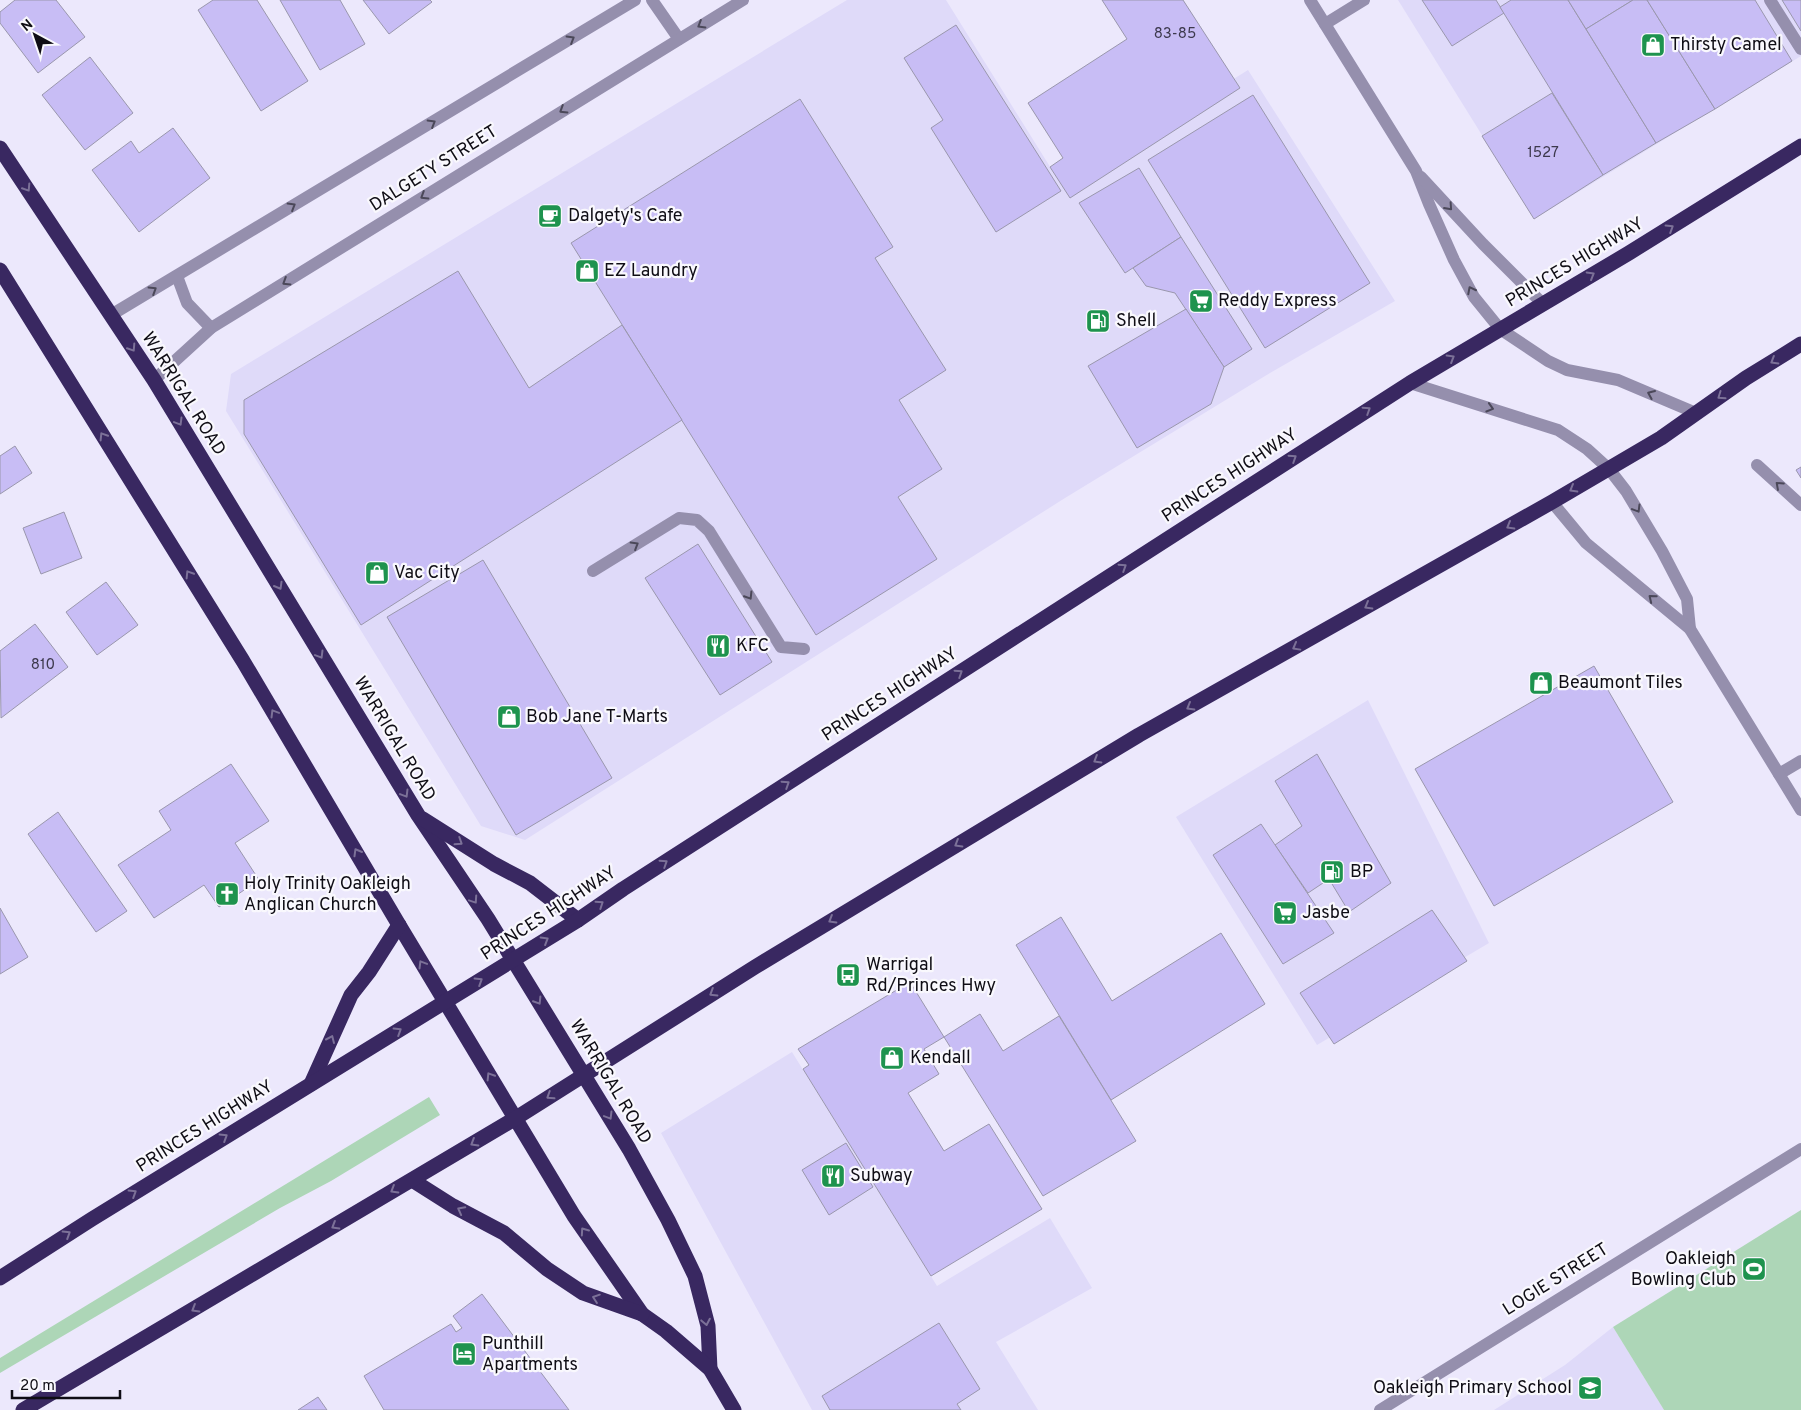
<svg xmlns="http://www.w3.org/2000/svg" width="1801" height="1410" viewBox="0 0 1801 1410" font-family="Overpass,sans-serif">
  <rect width="100%" height="100%" fill="#ece8fc"/>
  <g fill="#dfdaf9">
    <polygon points="847,0 946,0 1062,186 1248,70 1395,301 1270,373 1065,498 525,840 481,826 226,411 231,374"/>
    <polygon points="1398,0 1801,0 1801,56 1534,219"/>
    <polygon points="1368,700 1489,943 1317,1045 1176,817"/>
    <polygon points="792,1052 937,1286 1050,1218 1092,1288 996,1342 1038,1410 812,1410 661,1133"/>
    <polygon points="1613,1327 1664,1410 1494,1410 1565,1365"/>
  </g>
  <g fill="#add6b7">
    <polygon points="429,1097 440,1115 331,1181 280,1208 0,1373 0,1358"/>
    <polygon points="1801,1210 1801,1410 1664,1410 1613,1327"/>
  </g>
  <g fill="#c8bdf5" stroke="#9a97ad">
    <polygon points="15,0 56,0 85,37 38,73 0,23 0,12"/>
    <polygon points="213,0 257,0 308,81 261,111 198,10"/>
    <polygon points="280,0 340,0 365,44 320,70"/>
    <polygon points="363,0 430,0 432,2 389,34"/>
    <polygon points="1102,0 1183,0 1240,88 1070,198 1050,167 1063,158 1028,103 1127,39"/>
    <polygon points="1422,0 1496,0 1504,13 1452,46"/>
    <polygon points="1511,0 1568,0 1656,143 1603,175 1500,7"/>
    <polygon points="1568,0 1633,0 1586,29"/>
    <polygon points="1633,0 1647,0 1715,109 1656,143 1586,29"/>
    <polygon points="1647,0 1755,0 1792,61 1715,109"/>
    <polygon points="1782,0 1801,0 1801,31"/>
    <polygon points="956,25 1061,191 996,232 931,128 943,120 904,58"/>
    <polygon points="90,57 133,113 85,150 42,95"/>
    <polygon points="1552,93 1603,175 1534,219 1482,136"/>
    <polygon points="1253,95 1370,283 1265,348 1148,160"/>
    <polygon points="800,99 893,247 875,258 946,370 899,400 942,469 898,497 937,559 816,635 571,243"/>
    <polygon points="173,128 210,178 139,232 92,170 131,141 139,153"/>
    <polygon points="1139,168 1181,237 1125,273 1079,203"/>
    <polygon points="1181,237 1252,349 1224,367 1175,293 1146,286 1133,268"/>
    <polygon points="458,271 529,388 622,325 682,420 361,625 244,434 244,400"/>
    <polygon points="1186,309 1224,367 1211,404 1137,448 1088,366"/>
    <polygon points="15,446 32,473 0,494 0,456"/>
    <polygon points="1801,467 1801,478 1796,470"/>
    <polygon points="64,512 82,558 41,574 23,528"/>
    <polygon points="698,544 772,662 720,695 645,578"/>
    <polygon points="483,560 612,778 516,835 387,617"/>
    <polygon points="106,582 138,625 97,655 66,612"/>
    <polygon points="35,624 68,667 1,718 0,651"/>
    <polygon points="1594,666 1673,802 1494,906 1415,769"/>
    <polygon points="1317,754 1391,883 1349,912 1329,879 1308,893 1275,845 1302,826 1275,781"/>
    <polygon points="231,764 269,821 235,843 259,880 219,907 204,885 154,918 118,865 171,830 159,811"/>
    <polygon points="58,812 127,911 96,932 28,834"/>
    <polygon points="1261,824 1334,933 1283,964 1213,855"/>
    <polygon points="0,908 28,957 0,974"/>
    <polygon points="1432,910 1467,961 1334,1044 1300,993"/>
    <polygon points="1061,917 1112,1001 1221,933 1265,1004 1111,1100 1016,945"/>
    <polygon points="910,982 944,1037 924,1049 939,1074 908,1093 944,1151 989,1124 1042,1209 931,1276 803,1069 809,1065 798,1049"/>
    <polygon points="980,1014 1003,1051 1059,1016 1136,1141 1043,1196 944,1037"/>
    <polygon points="846,1143 873,1187 829,1215 802,1170"/>
    <polygon points="482,1294 569,1410 384,1410 364,1376 451,1324 456,1332 462,1328 453,1316"/>
    <polygon points="939,1323 980,1389 957,1404 961,1410 830,1410 822,1396"/>
    <polygon points="318,1397 327,1410 298,1410"/>
  </g>
  <g fill="none" stroke-linecap="round" stroke-linejoin="round">
    <g stroke="#958fad" stroke-width="12">
      <polyline points="652,0 679,39"/>
      <polyline points="1770,0 1801,49"/>
      <polyline points="1325,24 1364,0"/>
      <polyline points="177,276 187,303 211,328"/>
      <polyline points="1757,465 1801,505"/>
      <polyline points="593,571 679,518 697,520 709,531 781,647 804,649"/>
      <polyline points="1779,774 1801,761"/>
    </g>
    <g stroke="#958fad" stroke-width="12">
      <polyline points="1310,0 1416,171 1429,204 1454,260 1474,297 1500,329 1548,361 1567,370 1618,380 1696,413"/>
      <polyline points="1421,177 1483,244 1543,304"/>
      <polyline points="111,315 635,0"/>
      <polyline points="154,380 211,328 743,0"/>
      <polyline points="1410,383 1558,430 1587,449 1609,469 1626,491 1662,551 1687,599 1690,629"/>
      <polyline points="1552,502 1586,543 1690,629 1801,810"/>
      <polyline points="1380,1410 1801,1149"/>
    </g>
    <g stroke="#392861" stroke-width="15">
      <polyline points="0,148 154,380 418,815 488,919 629,1149 668,1220 695,1276 708,1326 710,1369"/>
      <polyline points="0,270 243,661 399,925 574,1216 642,1314 666,1331 710,1369 734,1410"/>
      <polyline points="423,819 494,864 530,883 578,920"/>
      <polyline points="311,1084 351,995 369,972 399,925"/>
      <polyline points="412,1180 453,1206 504,1233 547,1269 583,1293 642,1314"/>
      <polyline points="0,1278 92,1219 578,920 623,889 1410,383 1629,253 1801,146"/>
      <polyline points="23,1410 516,1118 755,967 1139,735 1552,502 1661,438 1746,378 1801,344"/>
    </g>
  </g>
  <defs><path id="oneway-chevron" d="M-2-3.5L2.5 0L-2 3.5" fill="none" stroke-width="1.6" stroke-linecap="round" stroke-linejoin="round" transform="scale(1.25)"/></defs>
  <g stroke="#4b4859">
    <use href="#oneway-chevron" transform="translate(701 25) rotate(149)"/>
    <use href="#oneway-chevron" transform="translate(571 39) rotate(-31)"/>
    <use href="#oneway-chevron" transform="translate(563 110) rotate(148)"/>
    <use href="#oneway-chevron" transform="translate(432 123) rotate(-31)"/>
    <use href="#oneway-chevron" transform="translate(424 196) rotate(148)"/>
    <use href="#oneway-chevron" transform="translate(292 206) rotate(-31)"/>
    <use href="#oneway-chevron" transform="translate(1449 207) rotate(48)"/>
    <use href="#oneway-chevron" transform="translate(286 282) rotate(148)"/>
    <use href="#oneway-chevron" transform="translate(153 290) rotate(-32)"/>
    <use href="#oneway-chevron" transform="translate(1471 290) rotate(-117)"/>
    <use href="#oneway-chevron" transform="translate(1651 394) rotate(-157)"/>
    <use href="#oneway-chevron" transform="translate(1490 408) rotate(17)"/>
    <use href="#oneway-chevron" transform="translate(1779 485) rotate(-138)"/>
    <use href="#oneway-chevron" transform="translate(1637 509) rotate(59)"/>
    <use href="#oneway-chevron" transform="translate(635 545) rotate(-31)"/>
    <use href="#oneway-chevron" transform="translate(749 596) rotate(58)"/>
    <use href="#oneway-chevron" transform="translate(1652 598) rotate(-141)"/>
  </g>
  <g stroke="#7c7198">
    <use href="#oneway-chevron" transform="translate(27 188) rotate(57)"/>
    <use href="#oneway-chevron" transform="translate(1670 228) rotate(-32)"/>
    <use href="#oneway-chevron" transform="translate(1591 275) rotate(-30)"/>
    <use href="#oneway-chevron" transform="translate(132 348) rotate(57)"/>
    <use href="#oneway-chevron" transform="translate(1451 358) rotate(-31)"/>
    <use href="#oneway-chevron" transform="translate(1774 361) rotate(149)"/>
    <use href="#oneway-chevron" transform="translate(1721 396) rotate(145)"/>
    <use href="#oneway-chevron" transform="translate(1367 410) rotate(-33)"/>
    <use href="#oneway-chevron" transform="translate(179 422) rotate(59)"/>
    <use href="#oneway-chevron" transform="translate(103 436) rotate(-122)"/>
    <use href="#oneway-chevron" transform="translate(1293 458) rotate(-33)"/>
    <use href="#oneway-chevron" transform="translate(1573 489) rotate(150)"/>
    <use href="#oneway-chevron" transform="translate(1510 526) rotate(150)"/>
    <use href="#oneway-chevron" transform="translate(1123 567) rotate(-33)"/>
    <use href="#oneway-chevron" transform="translate(189 574) rotate(-122)"/>
    <use href="#oneway-chevron" transform="translate(279 586) rotate(60)"/>
    <use href="#oneway-chevron" transform="translate(1368 606) rotate(150)"/>
    <use href="#oneway-chevron" transform="translate(1296 647) rotate(151)"/>
    <use href="#oneway-chevron" transform="translate(320 655) rotate(59)"/>
    <use href="#oneway-chevron" transform="translate(959 673) rotate(-33)"/>
    <use href="#oneway-chevron" transform="translate(1190 707) rotate(150)"/>
    <use href="#oneway-chevron" transform="translate(274 713) rotate(-121)"/>
    <use href="#oneway-chevron" transform="translate(1097 760) rotate(149)"/>
    <use href="#oneway-chevron" transform="translate(786 784) rotate(-33)"/>
    <use href="#oneway-chevron" transform="translate(405 794) rotate(59)"/>
    <use href="#oneway-chevron" transform="translate(459 842) rotate(33)"/>
    <use href="#oneway-chevron" transform="translate(958 844) rotate(149)"/>
    <use href="#oneway-chevron" transform="translate(357 852) rotate(-120)"/>
    <use href="#oneway-chevron" transform="translate(664 863) rotate(-33)"/>
    <use href="#oneway-chevron" transform="translate(474 900) rotate(56)"/>
    <use href="#oneway-chevron" transform="translate(600 904) rotate(-34)"/>
    <use href="#oneway-chevron" transform="translate(832 920) rotate(149)"/>
    <use href="#oneway-chevron" transform="translate(545 940) rotate(-31)"/>
    <use href="#oneway-chevron" transform="translate(422 964) rotate(-121)"/>
    <use href="#oneway-chevron" transform="translate(479 981) rotate(-32)"/>
    <use href="#oneway-chevron" transform="translate(713 993) rotate(148)"/>
    <use href="#oneway-chevron" transform="translate(538 1001) rotate(58)"/>
    <use href="#oneway-chevron" transform="translate(398 1031) rotate(-32)"/>
    <use href="#oneway-chevron" transform="translate(331 1039) rotate(-66)"/>
    <use href="#oneway-chevron" transform="translate(490 1076) rotate(-122)"/>
    <use href="#oneway-chevron" transform="translate(550 1096) rotate(147)"/>
    <use href="#oneway-chevron" transform="translate(609 1116) rotate(59)"/>
    <use href="#oneway-chevron" transform="translate(224 1137) rotate(-32)"/>
    <use href="#oneway-chevron" transform="translate(474 1143) rotate(149)"/>
    <use href="#oneway-chevron" transform="translate(394 1190) rotate(149)"/>
    <use href="#oneway-chevron" transform="translate(133 1193) rotate(-32)"/>
    <use href="#oneway-chevron" transform="translate(461 1210) rotate(-152)"/>
    <use href="#oneway-chevron" transform="translate(335 1226) rotate(149)"/>
    <use href="#oneway-chevron" transform="translate(584 1231) rotate(-125)"/>
    <use href="#oneway-chevron" transform="translate(67 1234) rotate(-32)"/>
    <use href="#oneway-chevron" transform="translate(596 1298) rotate(-161)"/>
    <use href="#oneway-chevron" transform="translate(195 1309) rotate(149)"/>
    <use href="#oneway-chevron" transform="translate(706 1322) rotate(79)"/>
  </g>
  <defs>
    <symbol id="shop-square" viewBox="-11 -11 22 22"><rect x="-9" y="-9" width="18" height="18" rx="4" fill="#1e934e" stroke="#f9f8fd"/><path d="M-5-2.5h2.3a2.7 3.5 0 0 1 5.4 0H5L5.5 6h-11ZM-1.5-2.5h3a1.5 2.3 0 0 0-3 0Z" fill="#fff"/></symbol>
    <symbol id="cafe-square" viewBox="-11 -11 22 22"><rect x="-9" y="-9" width="18" height="18" rx="4" fill="#1e934e" stroke="#f9f8fd"/><path d="M-5.5-4.5H6V0H3Q3 3.5 0 3.5H-2.5Q-5.5 3.5-5.5 0ZM3-3.2v2h1.7v-2ZM-6 4.5H4V6H-6Z" fill="#fff"/></symbol>
    <symbol id="supermarket-square" viewBox="-11 -11 22 22"><rect x="-9" y="-9" width="18" height="18" rx="4" fill="#1e934e" stroke="#f9f8fd"/><path d="M-6-5.5h2.5l.6 2H6L4.5 2H-2.5L-4.4-4H-6ZM-1.5 3.2a1.3 1.3 0 1 0 .1 0ZM3 3.2a1.3 1.3 0 1 0 .1 0Z" fill="#fff"/></symbol>
    <symbol id="fuel-square" viewBox="-11 -11 22 22"><rect x="-9" y="-9" width="18" height="18" rx="4" fill="#1e934e" stroke="#f9f8fd"/><path d="M-5.5-6h7V0h2V4h1.3V-2.5L3-4.5l.8-.8L6-3V5H2.5V1h-1V6h-7ZM-4.2-4.7v3.2H.2V-4.7Z" fill="#fff"/></symbol>
    <symbol id="restaurant-square" viewBox="-11 -11 22 22"><rect x="-9" y="-9" width="18" height="18" rx="4" fill="#1e934e" stroke="#f9f8fd"/><path d="M-5-6h1v4h1v-4h1v4h1v-4h1v5L-1.5 .5V6h-2V.5L-5-1ZM5-6V6H3V1.5H1.5Q1.5-4 5-6Z" fill="#fff"/></symbol>
    <symbol id="church-square" viewBox="-11 -11 22 22"><rect x="-9" y="-9" width="18" height="18" rx="4" fill="#1e934e" stroke="#f9f8fd"/><path d="M-1.2-6h2.4v3.5h3.3v2.4h-3.3V6h-2.4V-.1h-3.3v-2.4h3.3Z" fill="#fff"/></symbol>
    <symbol id="bus-square" viewBox="-11 -11 22 22"><rect x="-9" y="-9" width="18" height="18" rx="4" fill="#1e934e" stroke="#f9f8fd"/><path d="M-5-6H5V4H4V6H2V4H-2V6H-4V4H-5ZM-3.5-4V0h7V-4ZM-3.5 1.2v1.5H-2V1.2ZM2 1.2v1.5H3.5V1.2Z" fill="#fff"/></symbol>
    <symbol id="stadium-square" viewBox="-11 -11 22 22"><rect x="-9" y="-9" width="18" height="18" rx="4" fill="#1e934e" stroke="#f9f8fd"/><path d="M0-5a6.5 5 0 1 0 0 10a6.5 5 0 1 0 0-10ZM-3.5-1.8h7v3.6h-7Z" fill="#fff"/></symbol>
    <symbol id="hotel-square" viewBox="-11 -11 22 22"><rect x="-9" y="-9" width="18" height="18" rx="4" fill="#1e934e" stroke="#f9f8fd"/><path d="M-6-4.5h1.5V1H6V5H4.5V3h-9V5H-6ZM-4 0a1.8 1.8 0 1 1 3.6 0ZM.5 0V-2.5h3Q6-2.5 6 0Z" fill="#fff"/></symbol>
    <symbol id="school-square" viewBox="-11 -11 22 22"><rect x="-9" y="-9" width="18" height="18" rx="4" fill="#1e934e" stroke="#f9f8fd"/><path d="M0-5L7-2L0 1L-7-2ZM-4 1L0 2.5L4 1V4Q0 6-4 4Z" fill="#fff"/></symbol>
  </defs>
  <g fill-rule="evenodd">
    <use href="#shop-square" x="1639" y="31" width="28" height="28"/>
    <use href="#cafe-square" x="536" y="202" width="28" height="28"/>
    <use href="#shop-square" x="573" y="257" width="28" height="28"/>
    <use href="#supermarket-square" x="1187" y="287" width="28" height="28"/>
    <use href="#fuel-square" x="1084" y="307" width="28" height="28"/>
    <use href="#shop-square" x="363" y="559" width="28" height="28"/>
    <use href="#restaurant-square" x="704" y="632" width="28" height="28"/>
    <use href="#shop-square" x="1527" y="669" width="28" height="28"/>
    <use href="#shop-square" x="495" y="703" width="28" height="28"/>
    <use href="#fuel-square" x="1318" y="858" width="28" height="28"/>
    <use href="#church-square" x="213" y="880" width="28" height="28"/>
    <use href="#supermarket-square" x="1271" y="899" width="28" height="28"/>
    <use href="#bus-square" x="834" y="961" width="28" height="28"/>
    <use href="#shop-square" x="878" y="1044" width="28" height="28"/>
    <use href="#restaurant-square" x="819" y="1162" width="28" height="28"/>
    <use href="#stadium-square" x="1740" y="1255" width="28" height="28"/>
    <use href="#hotel-square" x="450" y="1340" width="28" height="28"/>
    <use href="#school-square" x="1576" y="1374" width="28" height="28"/>
  </g>
  <g text-anchor="middle" dominant-baseline="central" stroke-width="4.5" stroke-linejoin="round" paint-order="stroke">
    <g font-size="15" fill="#3d394d">
      <text x="1175" y="34">83-85</text>
      <text x="1543" y="153">1527</text>
      <text x="43" y="665">810</text>
    </g>
    <g font-size="18" fill="#0f0d15" stroke="#f9f8fd" text-anchor="start">
      <text x="1670" y="45">Thirsty Camel</text>
      <text x="568" y="216">Dalgety's Cafe</text>
      <text x="604" y="271">EZ Laundry</text>
      <text x="1218" y="301">Reddy Express</text>
      <text x="1116" y="321">Shell</text>
      <text x="394" y="573">Vac City</text>
      <text x="736" y="646">KFC</text>
      <text x="1558" y="683">Beaumont Tiles</text>
      <text x="526" y="717">Bob Jane T-Marts</text>
      <text x="1350" y="872">BP</text>
      <text x="244" y="884">Holy Trinity Oakleigh<tspan x="244" dy="21">Anglican Church</tspan></text>
      <text x="1302" y="913">Jasbe</text>
      <text x="866" y="965">Warrigal<tspan x="866" dy="21">Rd/Princes Hwy</tspan></text>
      <text x="910" y="1058">Kendall</text>
      <text x="850" y="1176">Subway</text>
      <text x="1736" y="1259" text-anchor="end">Oakleigh<tspan x="1736" dy="21">Bowling Club</tspan></text>
      <text x="482" y="1344">Punthill<tspan x="482" dy="21">Apartments</tspan></text>
      <text x="1572" y="1388" text-anchor="end">Oakleigh Primary School</text>
    </g>
    <g font-size="18" fill="#0f0d15" stroke="#f9f8fd">
      <text transform="translate(434 169) rotate(-32)">DALGETY STREET</text>
      <text transform="translate(1575 263) rotate(-31)">PRINCES HIGHWAY</text>
      <text transform="translate(183 394) rotate(58)">WARRIGAL ROAD</text>
      <text transform="translate(1230 476) rotate(-33)">PRINCES HIGHWAY</text>
      <text transform="translate(890 695) rotate(-33)">PRINCES HIGHWAY</text>
      <text transform="translate(394 739) rotate(59)">WARRIGAL ROAD</text>
      <text transform="translate(549 914) rotate(-33)">PRINCES HIGHWAY</text>
      <text transform="translate(610 1082) rotate(59)">WARRIGAL ROAD</text>
      <text transform="translate(205 1127) rotate(-32)">PRINCES HIGHWAY</text>
      <text transform="translate(1556 1280) rotate(-32)">LOGIE STREET</text>
    </g>
  </g>
  <g transform="translate(35 35) rotate(320)" stroke="#f9f8fd" stroke-width="4" paint-order="stroke">
  <path d="M0-4L9 19L0 12L-9 19Z" fill="#0f0d15"/>
  <text y="-8" font-size="14" font-weight="bold" text-anchor="middle" fill="#0f0d15">N</text>
  </g>
  <path d="M12 1390v8h108v-8" fill="none" stroke="#0f0d15" stroke-width="2.5"/>
  <text x="20" y="1390" font-size="15" fill="#0f0d15" stroke="#f9f8fd" stroke-width="4" paint-order="stroke">20 m</text>
</svg>
